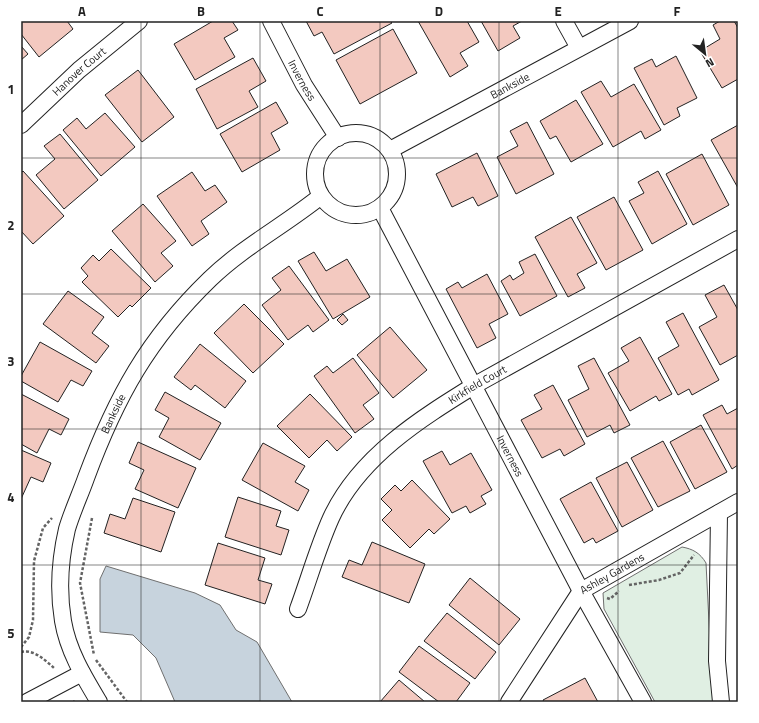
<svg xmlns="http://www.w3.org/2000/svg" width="759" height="723" viewBox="0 0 759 723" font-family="'Titillium Web',sans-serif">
  <rect width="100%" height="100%" fill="#fff"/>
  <path fill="#e0efe3" stroke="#6f6f6f" d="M682,547C693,549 700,553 706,563L713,702H655L604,609L603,593Z"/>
  <polygon fill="#c7d3dd" stroke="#6f6f6f" points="106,566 195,593 220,605 236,630 257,642 292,702 175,702 156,658 133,635 100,632 100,579"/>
  <g fill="#f3c9c0" stroke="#222">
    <polygon points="21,21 67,21 73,29 39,57 21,34"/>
    <polygon points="213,21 232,21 238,30 224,38 235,57 195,80 174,44"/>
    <polygon points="306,21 390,21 392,23 334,54 322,32 314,36"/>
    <polygon points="418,21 467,21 479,42 460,53 468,66 450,77"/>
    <polygon points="481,21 522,21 513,26 520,38 498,51"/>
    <polygon points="720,21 734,21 738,28 738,79 722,88 700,51 720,39 713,25"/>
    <polygon points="393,29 417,73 360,104 336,60"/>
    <polygon points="21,46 28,54 21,60"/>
    <polygon points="676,56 697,98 677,108 680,116 664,125 634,68 652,59 656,67"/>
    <polygon points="253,58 266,81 249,91 258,107 217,129 196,89"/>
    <polygon points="138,70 174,117 142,142 105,95"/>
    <polygon points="601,81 611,97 634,84 661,130 645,139 641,131 613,147 581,92"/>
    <polygon points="576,100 603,144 571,162 556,136 550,139 540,121"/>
    <polygon points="276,102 288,123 271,133 280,150 242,172 220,134"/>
    <polygon points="105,113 135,147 101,176 63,130 77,118 86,129"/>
    <polygon points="527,122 554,174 516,194 497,157 518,146 510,131"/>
    <polygon points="738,125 738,188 711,140"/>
    <polygon points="60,134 98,180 64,209 36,175 55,159 44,146"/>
    <polygon points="477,153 498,196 478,206 473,197 452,207 436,174"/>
    <polygon points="702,154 729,205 693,225 666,174"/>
    <polygon points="23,171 64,216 33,244 21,231 21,173"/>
    <polygon points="658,171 687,224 652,244 629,201 644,193 638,182"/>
    <polygon points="192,172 205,191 215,185 227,202 201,221 209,234 192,246 157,196"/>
    <polygon points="614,197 643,250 606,270 577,217"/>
    <polygon points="143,204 176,241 161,253 173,266 155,282 112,231"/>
    <polygon points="571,217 597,263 577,274 585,288 568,297 535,237"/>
    <polygon points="111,249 151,288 132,307 130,305 118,317 82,282 88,276 81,268 93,255 99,261"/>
    <polygon points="314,252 326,271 347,259 370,297 333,319 298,261"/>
    <polygon points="535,254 557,296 520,316 501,281 510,275 513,280 524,273 519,262"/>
    <polygon points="289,266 329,320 313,332 308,325 288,340 262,305 281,290 272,278"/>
    <polygon points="487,274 508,314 489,324 496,338 477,348 446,289 458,282 462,288"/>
    <polygon points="724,285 738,310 738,355 720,365 699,327 717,317 705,295"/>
    <polygon points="68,291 104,317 92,333 109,346 96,363 43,324"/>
    <polygon points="244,304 284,344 253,373 214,333"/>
    <polygon points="683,313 719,380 692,395 689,389 678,395 658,358 679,346 666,322"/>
    <polygon points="343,314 348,320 342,325 337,320"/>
    <polygon points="390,327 427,370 393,398 357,355"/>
    <polygon points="640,337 672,394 659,401 656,396 630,411 608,373 629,361 621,348"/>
    <polygon points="40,342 92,371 83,386 71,380 58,402 21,381 21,376"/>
    <polygon points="200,344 246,381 225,408 195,385 191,390 174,377"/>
    <polygon points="353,358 379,393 363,405 374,419 355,433 314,376 327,366 333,373"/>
    <polygon points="594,358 630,425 614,433 610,425 587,437 568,400 589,389 578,366"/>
    <polygon points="553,385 585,444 564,456 560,449 542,458 521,420 542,409 534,395"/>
    <polygon points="165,392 221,423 200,460 159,437 169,418 155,410"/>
    <polygon points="21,394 69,419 61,435 49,429 37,453 21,444"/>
    <polygon points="310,394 352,437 337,451 327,440 309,458 277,426"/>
    <polygon points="722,405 727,414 738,408 738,465 732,469 703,415"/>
    <polygon points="701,425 727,472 695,489 670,442"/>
    <polygon points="663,441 690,491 658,507 631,458"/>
    <polygon points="138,442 196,468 178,508 135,489 144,470 129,463"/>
    <polygon points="263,443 305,466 295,482 309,490 298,511 242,480"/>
    <polygon points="21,450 51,463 43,482 31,477 21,499"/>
    <polygon points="442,451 450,465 471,453 492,490 481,496 486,504 470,513 466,506 452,513 423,461"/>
    <polygon points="627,462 653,510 622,527 596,478"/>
    <polygon points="412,480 450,519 434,534 429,529 410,548 382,520 392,510 381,499 395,485 401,491"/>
    <polygon points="591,482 618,531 596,543 593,538 584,543 560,499"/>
    <polygon points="238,497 281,511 276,526 289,530 281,555 225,537"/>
    <polygon points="133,498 175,512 161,552 104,533 110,514 125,519"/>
    <polygon points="372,542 425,564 409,603 342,577 349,560 362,565"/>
    <polygon points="218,543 265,558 258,580 272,584 265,604 205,585"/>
    <polygon points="470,578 520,619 499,645 449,605"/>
    <polygon points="447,613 496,652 475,679 424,641"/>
    <polygon points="419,646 470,683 456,702 439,702 399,672"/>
    <polygon points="585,678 598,702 544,702 543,700"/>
    <polygon points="399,680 425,702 380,702"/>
  </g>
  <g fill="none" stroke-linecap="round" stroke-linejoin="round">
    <defs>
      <g id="street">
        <path id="s1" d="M271,21L304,85L338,138"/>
        <polyline points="564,21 579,48"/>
        <path id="s2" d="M21,125L79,70L139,21"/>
        <circle cx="356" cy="174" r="41"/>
        <path id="s3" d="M390,150L630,21"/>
        <path id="s4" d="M380,208L581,591L643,702"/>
        <polyline points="719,513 717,661 721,702"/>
        <path id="s5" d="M298,609C309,579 318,547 331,518C359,457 420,419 475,385L738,239"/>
        <polyline points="27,702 82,673"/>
        <path id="s6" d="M99,702C84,677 68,651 63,621C58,591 60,559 67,529C72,512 80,495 86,478C116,397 148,339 210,279C243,247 285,225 321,196"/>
        <path id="s7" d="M509,702L581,591L738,502"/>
      </g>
    </defs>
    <use href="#street" stroke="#222" stroke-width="18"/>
    <g stroke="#646464" stroke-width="2.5" stroke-dasharray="3 2" stroke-linecap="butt">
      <polyline points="92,518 80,583 94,655"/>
      <polyline points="629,585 659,580 680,573 694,555"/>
      <polyline points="607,598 610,599 619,591"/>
      <polyline points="21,647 29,637 33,620 34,561 43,528 52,518"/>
      <path d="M21,652C34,649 45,660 54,668"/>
      <polyline points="96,660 127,702"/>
      <polyline points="73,701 74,702"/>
    </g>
    <use href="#street" stroke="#fff" stroke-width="16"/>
  </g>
  <path fill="none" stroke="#222" stroke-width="1" stroke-opacity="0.55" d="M141,21V702M260,21V702M380,21V702M499,21V702M618,21V702M21,158H738M21,294H738M21,429H738M21,565H738"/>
  <g text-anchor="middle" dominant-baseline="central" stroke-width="3" stroke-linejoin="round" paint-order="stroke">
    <g font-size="11" fill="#222" stroke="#fff">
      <text stroke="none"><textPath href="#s2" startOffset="79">Hanover Court</textPath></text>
      <text stroke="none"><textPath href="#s1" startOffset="67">Inverness</textPath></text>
      <text stroke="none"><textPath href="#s3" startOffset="136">Bankside</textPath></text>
      <text stroke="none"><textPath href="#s5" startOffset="298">Kirkfield Court</textPath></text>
      <text stroke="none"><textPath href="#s6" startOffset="306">Bankside</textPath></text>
      <text stroke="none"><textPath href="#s4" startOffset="280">Inverness</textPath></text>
      <text stroke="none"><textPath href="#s7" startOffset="168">Ashley Gardens</textPath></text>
    </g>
  </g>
  <rect width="759" height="723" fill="none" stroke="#ffffff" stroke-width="44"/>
  <g transform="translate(705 54) rotate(151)" stroke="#ffffff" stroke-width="3" paint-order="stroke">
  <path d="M0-3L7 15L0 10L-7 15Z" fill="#222222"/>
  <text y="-6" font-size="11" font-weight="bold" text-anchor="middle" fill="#222222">N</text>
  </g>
  <rect x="22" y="22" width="715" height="679" fill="none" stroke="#222" stroke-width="1.5"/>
  <g font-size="13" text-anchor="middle" font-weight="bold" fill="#222">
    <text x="82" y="16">A</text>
    <text x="201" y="16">B</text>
    <text x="320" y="16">C</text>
    <text x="439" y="16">D</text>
    <text x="558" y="16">E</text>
    <text x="677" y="16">F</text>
    <text x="11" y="94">1</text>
    <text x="11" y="230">2</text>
    <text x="11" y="366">3</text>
    <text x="11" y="502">4</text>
    <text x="11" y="638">5</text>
  </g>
</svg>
